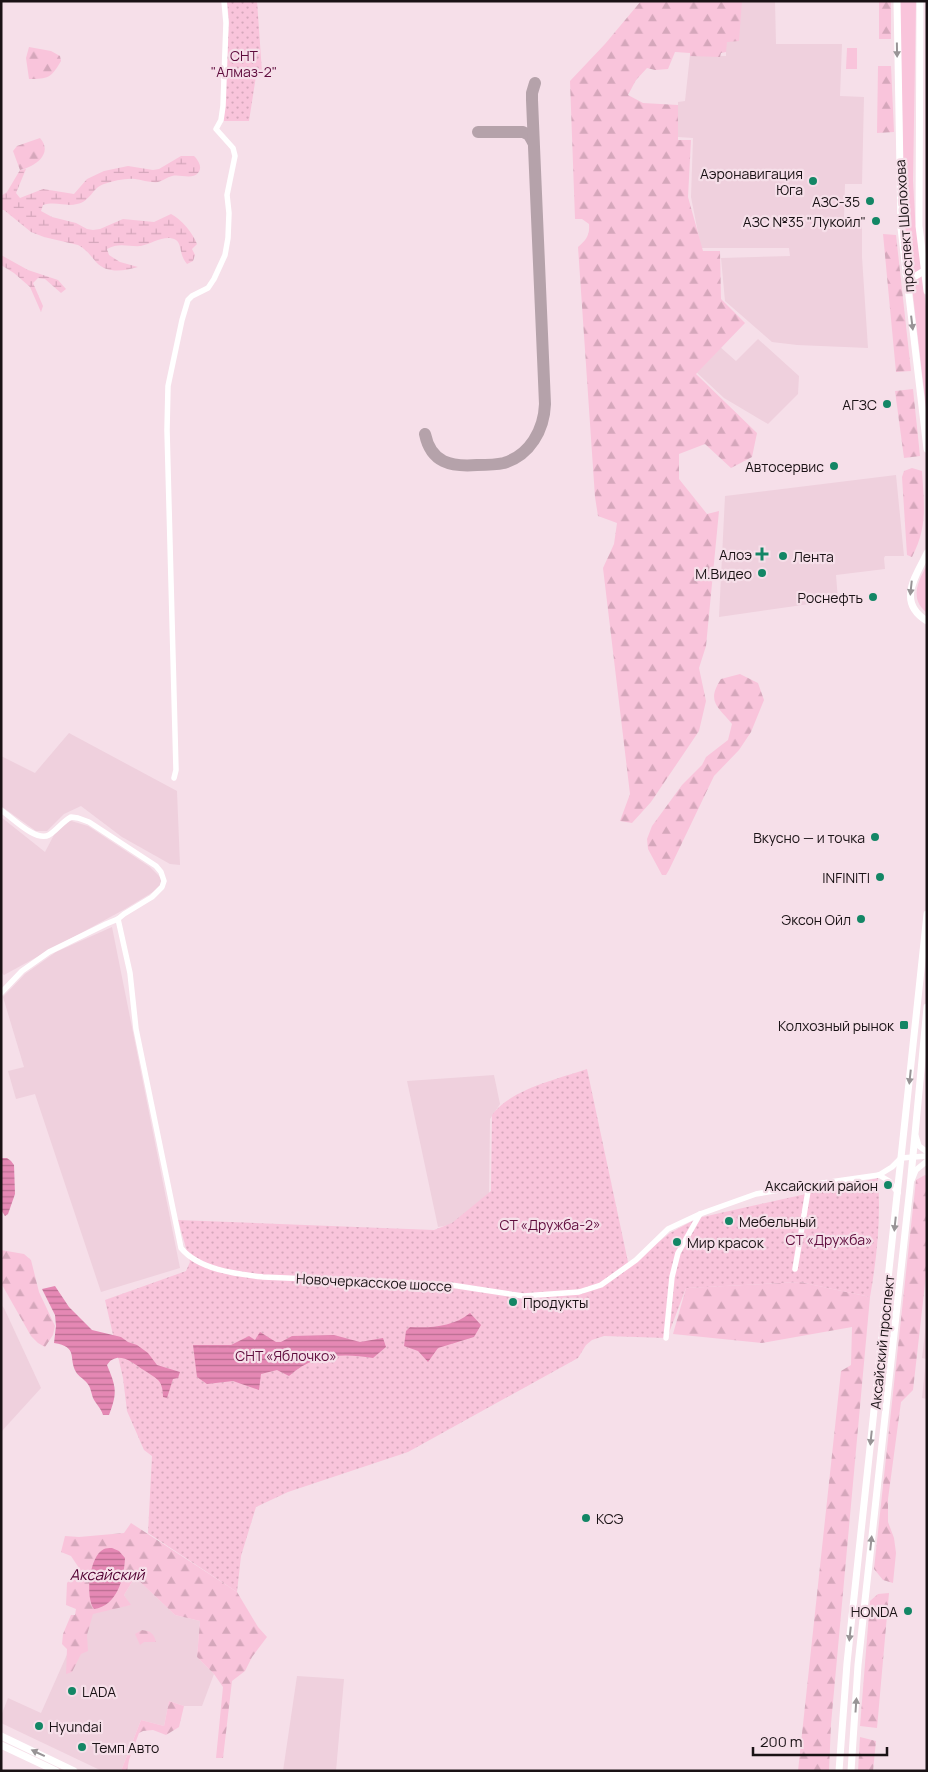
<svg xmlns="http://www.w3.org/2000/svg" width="928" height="1772" viewBox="0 0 928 1772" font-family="Manrope,sans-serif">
  <defs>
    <pattern id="forest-firs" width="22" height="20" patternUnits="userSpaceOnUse" patternTransform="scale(1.25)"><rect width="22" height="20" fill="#f9c4db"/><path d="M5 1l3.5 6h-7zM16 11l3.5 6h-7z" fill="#d5a7bb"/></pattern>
    <pattern id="wetland-marsh" width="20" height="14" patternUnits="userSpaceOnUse" patternTransform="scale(1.25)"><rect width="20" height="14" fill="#f9c4db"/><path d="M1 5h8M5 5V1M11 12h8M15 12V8" fill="none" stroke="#d5a7bb"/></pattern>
    <pattern id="garden-dots" width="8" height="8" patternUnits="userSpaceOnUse" patternTransform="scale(1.25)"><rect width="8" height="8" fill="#f9c4db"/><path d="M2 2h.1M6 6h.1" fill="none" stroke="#d5a7bb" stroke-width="1.8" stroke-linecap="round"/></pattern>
    <pattern id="water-rules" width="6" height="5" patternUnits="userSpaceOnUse" patternTransform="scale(1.25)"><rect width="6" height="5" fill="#e588b4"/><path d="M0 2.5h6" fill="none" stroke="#b96e91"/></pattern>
  </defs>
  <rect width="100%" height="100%" fill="#f6dfe9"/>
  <g fill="#efd0dd">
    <polygon points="739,1 775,1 776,44 842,44 840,96 864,97 862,184 845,184 844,219 862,219 862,257 868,348 797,345 772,342 725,301 721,258 790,256 789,248 701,248 691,197 693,138 678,137 678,102 685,101 690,55 726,56 726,41"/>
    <polygon points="758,339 799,376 798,394 768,424 724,398 694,370 719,346 736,361"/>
    <polygon points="896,475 904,556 885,556 884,558 885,569 836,575 838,600 719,617 725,496"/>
    <polygon points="69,733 177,791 180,865 170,864 122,837 81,806 64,814 47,831 36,831 1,806 1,756 35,773"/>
    <polygon points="1,817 45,852 55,833 68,820 88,826 150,867 161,878 161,885 153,892 125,909 4,975 1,972"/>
    <polygon points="112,927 180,1268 101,1292 35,1094 16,1099 8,1071 24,1067 3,997 25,974 56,952"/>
    <polygon points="494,1075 500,1104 490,1119 489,1197 455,1224 438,1227 407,1081"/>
    <polygon points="1,1305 4,1308 41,1388 1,1432"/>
    <polygon points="927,1316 927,1399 922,1398 926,1359 922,1358"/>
    <polygon points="135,1577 175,1615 200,1621 197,1657 214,1674 202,1706 184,1706 169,1701 164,1726 141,1720 121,1771 102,1771 1,1723 1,1716 8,1698 41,1713 85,1614 130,1605 124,1595"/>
    <polygon points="297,1676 344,1679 336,1771 283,1771"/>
  </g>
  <g fill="#f9c4db">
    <polygon points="900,1 916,1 913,181 915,216 927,315 927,416 904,217"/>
    <polygon points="847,48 857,48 857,69 846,69"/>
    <path d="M927,565V613C909,599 918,581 927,565Z"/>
  </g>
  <g fill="url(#forest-firs)">
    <path d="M641,1H742L739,41L727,42L726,52L721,53L720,57L690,56V53L675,52L668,69L655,70L647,68L636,80L628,95L643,103L678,105V140H691L688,197L703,251H720L721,299L745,323L696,374L757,433L752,457L731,468L705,444L679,454V479L707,514L719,511L706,646L699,668L706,701L699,731L651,802L632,823L620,821L630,794L603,568L614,544L617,523L598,516L595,497L578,247C586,240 590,235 589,224L582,219H575L570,81L605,44Z"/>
    <rect x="879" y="1" width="12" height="38"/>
    <path d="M29,47L51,51L60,56L61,61C51,78 48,79 29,79L26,58Z"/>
    <polygon points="878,66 891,66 894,132 877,133"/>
    <path d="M40,138C54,154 34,167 20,170L13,151L17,146Z"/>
    <polygon points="883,234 896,235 911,371 896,372"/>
    <polygon points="913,389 920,456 904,458 895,391"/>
    <path d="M912,468L922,471C924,505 928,526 912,557L907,555L902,477L904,471Z"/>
    <path d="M740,674L758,683L764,700L751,732L739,750L714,776L669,870L666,875H662L648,849L647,839L652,826L682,785L702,765L706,757L728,740L732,724C718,706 706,702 721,679Z"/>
    <polygon points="925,1175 927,1176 927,1266 919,1337 913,1390 901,1402 888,1499 888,1522 894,1538 896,1553 893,1583 883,1580 874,1569 916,1180"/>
    <polygon points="1,1250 24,1254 31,1260 39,1292 55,1326 53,1335 45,1347 38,1343 31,1336 1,1283"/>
    <polygon points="800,1282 870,1297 831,1724 829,1771 798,1771 841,1371 851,1365 852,1327 762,1343 673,1334 686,1288"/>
    <polygon points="131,1523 237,1592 258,1627 267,1637 252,1657 245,1671 232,1681 223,1758 216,1758 223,1687 214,1674 197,1657 200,1621 175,1615 135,1577 124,1595 131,1605 93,1614 87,1635 88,1651 81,1654 72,1672 66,1674 67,1649 62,1644 63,1634 71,1615 75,1615 76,1609 66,1605 67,1583 79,1568 71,1556 61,1552 65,1536 79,1537 124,1533"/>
    <polygon points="889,1593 877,1728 860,1726 870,1601 878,1594"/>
    <path d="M142,1630C150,1631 154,1633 156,1642H144L140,1645L135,1634Z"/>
    <polygon points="169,1701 184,1706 179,1727 166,1735 153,1730 143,1731 139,1733 129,1760 127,1771 121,1771 141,1720 164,1726"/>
    <polygon points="860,1737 876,1741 873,1771 858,1771"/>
  </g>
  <g fill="url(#wetland-marsh)">
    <path d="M181,156H194C198,160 203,167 198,173C192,180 180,174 172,176C167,177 163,181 158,182C151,183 142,180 135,179C125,178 114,181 104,184C93,187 90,202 77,204C66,207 56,201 43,205L41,211L52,217L76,223L87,229L93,230L100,229L123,219L154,222L171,214C181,219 193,233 197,244L192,249L195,255L193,261L187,264C179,255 182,244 176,240C165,234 152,244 141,246C129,247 119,242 107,249L109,255L120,262L138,267C124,271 107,274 96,262C90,255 86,249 78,245L44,237L31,232L4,210H1V196L7,192L20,170L26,169L16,193L20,198L43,189L74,194L87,179L104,171L128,166L153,170L159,169Z"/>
    <polygon points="1,255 28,270 58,280 66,289 61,293 45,279 38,278 33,283 43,306 41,312 30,287 14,273 1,265"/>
  </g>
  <g fill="url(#garden-dots)">
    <polygon points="227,1 257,1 262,72 256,76 249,121 222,121 229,21"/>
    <path d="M587,1069L628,1262L636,1260L670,1233L698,1218L878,1178C881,1219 877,1257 870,1297L800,1282L686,1288L667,1338L604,1336L592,1340L586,1345L578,1358L408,1452L288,1492L256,1507L241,1556L237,1592L148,1533L152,1456L144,1450L127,1411L123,1378L105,1300L186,1271L190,1262L178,1220L434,1230L452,1223L491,1191L492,1115C511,1089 558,1079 587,1069Z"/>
  </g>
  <g fill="url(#water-rules)">
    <polygon points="1,1158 7,1158 11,1161 14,1165 15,1194 8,1214 5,1216 1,1210"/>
    <path d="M55,1286L69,1307L92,1330L121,1337L128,1342L137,1345L148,1353L157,1365L180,1372L178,1378L173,1379L167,1398L163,1397C163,1391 162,1385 159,1381C154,1376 148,1373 142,1369C132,1362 117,1350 107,1365C116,1387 118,1392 109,1415H103C101,1408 96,1404 93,1398C91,1392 91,1388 87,1383C84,1379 78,1376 76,1372C68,1358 79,1347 54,1343L56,1326L55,1315L42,1289Z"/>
    <path d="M470,1313L481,1325L474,1337L438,1348L428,1362L418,1351L404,1346L406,1331L410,1327C431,1328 453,1327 470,1313Z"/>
    <path d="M260,1332L276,1342H281L292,1336L334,1335L360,1342L383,1338L386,1347L373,1358C342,1353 313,1354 289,1376L277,1370L261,1374L259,1390L233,1381L207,1384L197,1377L193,1345H231L249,1336L255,1340Z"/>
    <path d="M112,1548L119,1551L125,1558C124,1579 117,1606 94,1609C85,1597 89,1556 104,1549C106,1548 109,1548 112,1548Z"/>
  </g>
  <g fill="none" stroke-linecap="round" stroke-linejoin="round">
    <g stroke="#b5a2aa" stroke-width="12">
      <polyline points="478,132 523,132 529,135 533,142"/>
      <path d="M425,434C431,463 451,467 477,465C486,465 495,465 504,463C530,455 544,430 545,404L532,100V93L535,83"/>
    </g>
    <g stroke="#fff" stroke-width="5.5">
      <polyline points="174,778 176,770 167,430 168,386 182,320 188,300 192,296 208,288 214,279 225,255 228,238 229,213 227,195 235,156 233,148 216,129 221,120 223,106 226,23 224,1"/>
      <path d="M1,810C12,817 35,842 49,835C57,830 62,822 71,817L78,818L89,822L156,866L161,872L164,881L162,887L152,897L124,914L118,919L106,924L49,952L22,971L1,993"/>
      <path d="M118,919L130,973L136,1029L181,1248C199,1270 237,1274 263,1277L451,1285L523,1296L579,1292L601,1285L636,1260L668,1229L700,1214L756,1194L809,1185L879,1175L892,1167L901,1158L927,1156"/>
      <polyline points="916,1136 919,1146 927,1152"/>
      <polyline points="879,1175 889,1181 898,1193"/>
      <polyline points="912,1180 916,1170 927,1161"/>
      <polyline points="795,1269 809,1185"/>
      <polyline points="666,1338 672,1277 678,1253 700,1214"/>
    </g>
    <g stroke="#fff" stroke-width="7">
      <polyline points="897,1 901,228 927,449"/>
      <polyline points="920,1 919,226 927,291"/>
      <polyline points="906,274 914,277 924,271"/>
      <path d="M927,553C916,576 896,602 927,621"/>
      <polyline points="1,1736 74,1771"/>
      <polyline points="1,1745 56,1771"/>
      <polyline points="839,1771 847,1663 927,914"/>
      <polyline points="851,1771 858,1665 910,1187 927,1007"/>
    </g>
  </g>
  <defs><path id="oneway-solid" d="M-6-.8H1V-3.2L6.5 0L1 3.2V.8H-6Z" transform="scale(1.25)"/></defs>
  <g fill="#989496">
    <use href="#oneway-solid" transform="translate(897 50) rotate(89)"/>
    <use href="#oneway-solid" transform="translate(912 323) rotate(83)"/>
    <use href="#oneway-solid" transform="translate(911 588) rotate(96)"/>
    <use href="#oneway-solid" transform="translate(910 1077) rotate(96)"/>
    <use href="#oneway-solid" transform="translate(895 1224) rotate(96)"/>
    <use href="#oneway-solid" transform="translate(871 1438) rotate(96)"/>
    <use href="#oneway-solid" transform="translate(871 1543) rotate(-84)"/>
    <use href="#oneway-solid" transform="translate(850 1634) rotate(96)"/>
    <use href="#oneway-solid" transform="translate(856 1705) rotate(-86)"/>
    <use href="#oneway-solid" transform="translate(38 1753) rotate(-155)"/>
  </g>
  <g fill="#138665" stroke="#f6dfe9" stroke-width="2">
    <circle cx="813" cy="181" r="5"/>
    <circle cx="870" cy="201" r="5"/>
    <circle cx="876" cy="221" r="5"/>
    <circle cx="887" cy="404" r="5"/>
    <circle cx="834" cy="466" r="5"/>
    <path d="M759.5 546.5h5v5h5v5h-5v5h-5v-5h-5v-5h5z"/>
    <circle cx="783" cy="556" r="5"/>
    <circle cx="762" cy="573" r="5"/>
    <circle cx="873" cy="597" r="5"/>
    <circle cx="875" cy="837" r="5"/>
    <circle cx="880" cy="877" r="5"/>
    <circle cx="861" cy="919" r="5"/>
    <rect x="899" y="1020" width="10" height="10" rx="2.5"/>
    <circle cx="888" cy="1185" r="5"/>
    <circle cx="729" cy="1221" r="5"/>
    <circle cx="677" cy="1242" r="5"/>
    <circle cx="513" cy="1302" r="5"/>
    <circle cx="586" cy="1518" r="5"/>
    <circle cx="908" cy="1611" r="5"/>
    <circle cx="72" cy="1691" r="5"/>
    <circle cx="39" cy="1726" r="5"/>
    <circle cx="82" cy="1747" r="5"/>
  </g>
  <g text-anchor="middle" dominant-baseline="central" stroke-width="4.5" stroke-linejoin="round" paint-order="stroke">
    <g font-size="14" fill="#5f0c3d" stroke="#f6dfe9">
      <text x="244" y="55">СНТ<tspan x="244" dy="16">"Алмаз-2"</tspan></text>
      <text x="550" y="1224">СТ «Дружба-2»</text>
      <text x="829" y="1239">СТ «Дружба»</text>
      <text x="286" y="1355">СНТ «Яблочко»</text>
    </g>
    <g font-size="14" fill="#1a1215" stroke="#f6dfe9" text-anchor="end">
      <text x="803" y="173">Аэронавигация<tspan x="803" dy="16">Юга</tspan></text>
      <text x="860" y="201">АЗС-35</text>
      <text x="866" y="221">АЗС №35 "Лукойл"</text>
      <text x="877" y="404">АГЗС</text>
      <text x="824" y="466">Автосервис</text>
      <text x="752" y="554">Алоэ</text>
      <text x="793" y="556" text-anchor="start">Лента</text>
      <text x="752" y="573">М.Видео</text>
      <text x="863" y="597">Роснефть</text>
      <text x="865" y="837">Вкусно — и точка</text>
      <text x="870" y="877">INFINITI</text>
      <text x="851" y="919">Эксон Ойл</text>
      <text x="894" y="1025">Колхозный рынок</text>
      <text x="878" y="1185">Аксайский район</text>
      <text x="739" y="1221" text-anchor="start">Мебельный</text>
      <text x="687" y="1242" text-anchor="start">Мир красок</text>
      <text x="523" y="1302" text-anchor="start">Продукты</text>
      <text x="596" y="1518" text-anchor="start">КСЭ</text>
      <text x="898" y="1611">HONDA</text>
      <text x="82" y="1691" text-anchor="start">LADA</text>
      <text x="49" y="1726" text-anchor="start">Hyundai</text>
      <text x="92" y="1747" text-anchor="start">Темп Авто</text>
    </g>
    <g font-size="14" fill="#1a1215" stroke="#f6dfe9">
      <text transform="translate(904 226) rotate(-94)">проспект Шолохова</text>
      <text transform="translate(374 1282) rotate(3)">Новочеркасское шоссе</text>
      <text transform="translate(882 1342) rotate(-84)">Аксайский проспект</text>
    </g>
    <g font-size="15" font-style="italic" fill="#520032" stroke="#f6dfe9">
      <text x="107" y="1574">Аксайский</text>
    </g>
  </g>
  <rect width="928" height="1772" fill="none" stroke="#1a1215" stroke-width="5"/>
  <path d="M753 1747v8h134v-8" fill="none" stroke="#1a1215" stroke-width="2.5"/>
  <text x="760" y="1747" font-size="15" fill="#1a1215" stroke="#f6dfe9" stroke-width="4" paint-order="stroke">200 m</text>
</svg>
